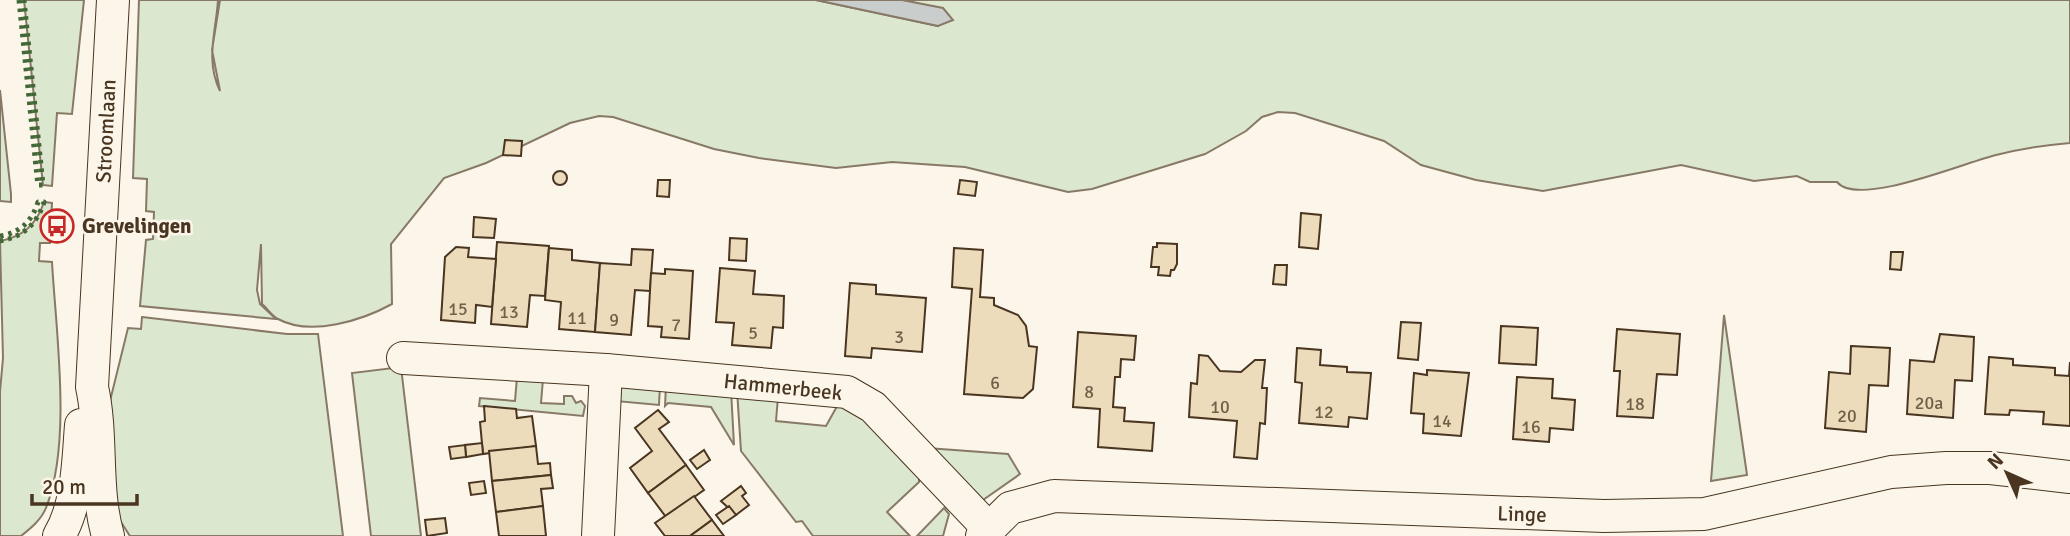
<svg xmlns="http://www.w3.org/2000/svg" width="2070" height="536" viewBox="0 0 2070 536" font-family="Signika,sans-serif">
  <rect width="100%" height="100%" fill="#fbf6e9"/>
  <g fill="#dce7d0" stroke="#887966" stroke-width="2">
    <polygon points="24,0 84,0 72,114 57,113 52,186 43,185"/>
    <path d="M139,0H218C216,32 205,60 220,91L212,50L220,0H816L938,26L943,9L902,0H2070V143C2045,145 2020,149 1996,155C1966,162 1858,208 1837,182H1810L1797,176L1754,181L1681,165L1543,191L1476,180L1421,165L1384,141L1295,113L1278,112L1262,117L1246,131L1205,154L1092,189L1068,192L965,167L892,162L836,168L759,158L714,149L613,117L599,116L570,123L486,163L444,178L391,244L392,304C363,320 311,337 278,319C272,316 267,308 262,304L261,244L257,290L260,304L276,319L140,306L146,240L153,239L154,212L146,211L147,179L133,178Z"/>
    <polygon points="0,90 11,194 11,202 0,201"/>
    <path d="M44,202L52,203L50,243H40L39,261L52,262C56,333 72,442 46,508C41,520 31,528 21,536H0V392L3,358L0,241C23,237 37,224 44,202Z"/>
    <polygon points="1724,315 1747,475 1711,481"/>
    <polygon points="142,317 287,334 318,334 343,536 130,536 117,516 109,405 128,328 141,329"/>
    <polygon points="401,367 421,536 371,536 352,373"/>
    <polygon points="517,377 543,379 541,403 564,404 564,396 572,396 576,403 581,401 585,406 583,416 479,406 480,398 515,401"/>
    <polygon points="623,382 660,385 659,405 605,400"/>
    <polygon points="666,385 731,390 734,445 711,407 668,403 665,406"/>
    <polygon points="737,390 778,397 776,421 826,426 840,401 860,415 919,478 919,482 887,512 910,536 813,536 802,521 796,522 741,451"/>
    <polygon points="927,448 1008,454 1020,474 983,500"/>
    <polygon points="944,508 949,514 943,536 917,536"/>
  </g>
  <polygon fill="#c9cecd" stroke="#887966" stroke-width="2" points="816,0 902,0 943,8 953,20 938,26"/>
  <g fill="#ecdcbc" stroke="#4a3520" stroke-width="2">
    <polygon points="505,140 522,141 521,156 503,155"/>
    <circle cx="560" cy="178" r="7"/>
    <polygon points="658,180 670,180 669,197 657,196"/>
    <polygon points="960,180 977,182 975,196 958,194"/>
    <polygon points="1301,213 1321,215 1318,249 1299,247"/>
    <polygon points="474,217 496,219 494,238 473,237"/>
    <polygon points="730,238 747,239 746,261 729,260"/>
    <polygon points="497,242 549,246 545,296 530,295 527,327 491,324"/>
    <polygon points="1157,243 1177,244 1177,264 1174,270 1171,270 1170,276 1158,275 1159,267 1151,267 1153,247 1157,247"/>
    <polygon points="456,247 469,248 468,257 496,259 492,307 476,305 475,323 441,320 445,257"/>
    <polygon points="549,248 572,250 572,260 600,263 595,332 559,329 561,302 545,300"/>
    <polygon points="954,248 983,250 980,297 994,298 994,305 1018,315 1026,326 1029,346 1037,347 1033,389 1023,398 964,394 972,289 952,287"/>
    <polygon points="632,249 653,250 650,291 635,290 631,335 595,332 600,263 631,265"/>
    <polygon points="1891,252 1903,252 1901,270 1890,269"/>
    <polygon points="1275,265 1287,265 1286,285 1273,284"/>
    <polygon points="720,268 755,271 753,294 784,296 783,328 773,327 771,348 732,345 734,323 716,322"/>
    <polygon points="665,269 693,271 689,339 661,337 662,327 648,326 651,273 665,274"/>
    <polygon points="850,283 876,285 876,294 926,298 922,352 872,348 871,358 845,356"/>
    <polygon points="1401,322 1421,323 1418,360 1398,358"/>
    <polygon points="1501,326 1538,328 1536,365 1499,363"/>
    <polygon points="1617,329 1680,334 1677,375 1657,374 1653,418 1617,416 1620,371 1614,371"/>
    <polygon points="1078,332 1136,336 1134,360 1121,359 1120,377 1115,377 1113,407 1125,408 1124,421 1154,423 1152,451 1098,447 1100,409 1073,407"/>
    <polygon points="1940,334 1974,337 1972,381 1955,380 1953,418 1907,414 1910,360 1934,362"/>
    <polygon points="1851,346 1890,348 1888,386 1869,385 1866,432 1825,428 1829,372 1850,374"/>
    <polygon points="1297,348 1321,350 1320,365 1347,367 1347,372 1371,373 1367,419 1349,417 1348,427 1299,423 1302,383 1295,382"/>
    <polygon points="1199,355 1208,356 1220,371 1241,372 1255,360 1265,360 1262,388 1267,388 1265,424 1260,423 1257,459 1234,457 1237,421 1189,417 1191,383 1197,384"/>
    <polygon points="1989,357 2013,359 2013,365 2055,368 2055,375 2069,376 2070,362 2070,426 2043,424 2044,412 2010,410 2009,415 1985,414"/>
    <polygon points="1427,370 1469,373 1461,436 1423,433 1424,414 1411,413 1414,373 1427,375"/>
    <polygon points="1517,377 1553,379 1552,398 1575,400 1573,430 1550,428 1549,442 1513,439"/>
    <polygon points="484,406 516,409 517,418 532,416 536,446 483,454 480,422 485,421"/>
    <polygon points="658,410 669,422 659,429 686,465 648,493 630,468 652,451 635,428"/>
    <polygon points="482,443 483,454 466,457 465,445"/>
    <polygon points="465,445 466,457 451,459 449,447"/>
    <polygon points="536,446 538,464 550,463 551,475 492,481 489,451"/>
    <polygon points="704,450 710,460 697,469 690,460"/>
    <polygon points="686,465 704,490 666,517 648,493"/>
    <polygon points="551,475 553,488 541,489 543,506 496,512 492,481"/>
    <polygon points="484,481 486,493 471,495 469,483"/>
    <polygon points="741,486 746,493 742,496 749,505 736,515 721,501"/>
    <polygon points="694,496 712,520 690,536 665,536 655,523"/>
    <polygon points="543,506 546,536 499,536 496,512"/>
    <polygon points="729,506 736,515 723,524 716,515"/>
    <polygon points="445,518 447,533 427,536 425,520"/>
    <polygon points="712,520 724,536 690,536"/>
  </g>
  <g fill="none" stroke-linecap="round" stroke-linejoin="round">
    <defs>
      <g id="minor">
        <polyline points="403,358 606,370 847,392 873,407 989,529"/>
        <path d="M59,536C78,504 78,462 81,425"/>
        <path d="M108,536C94,488 103,436 92,387L113,0"/>
        <polyline points="598,536 606,370"/>
        <polyline points="982,536 1010,508 1054,496 1604,516 1704,514 1891,472 1946,468 1990,468 2070,477"/>
      </g>
    </defs>
    <use href="#minor" stroke="#4a3520" stroke-width="34"/>
    <use href="#minor" stroke="#fbf6e9" stroke-width="32"/>
    <g stroke="#436837" stroke-width="5" stroke-dasharray="3.5 5" stroke-linecap="butt">
      <polyline points="19,0 37,177 38,185 43,185 24,0"/>
      <path d="M0,236C20,233 32,221 38,202H44C37,224 23,237 0,241"/>
    </g>
  </g>
  <defs>
    <symbol id="bus-ring" viewBox="-11 -11 22 22"><circle r="9.5" fill="#fbf6e9" stroke="#c62828" stroke-width="1.5"/><path d="M-5-6H5V4H4V6H2V4H-2V6H-4V4H-5ZM-3.5-4V0h7V-4ZM-3.5 1.2v1.5H-2V1.2ZM2 1.2v1.5H3.5V1.2Z" fill="#c62828"/></symbol>
  </defs>
  <g fill-rule="evenodd">
    <use href="#bus-ring" x="38" y="207" width="38" height="38"/>
  </g>
  <g text-anchor="middle" dominant-baseline="central" stroke-width="5" stroke-linejoin="round" paint-order="stroke">
    <g font-size="18" fill="#725f47">
      <text x="458" y="309">15</text>
      <text x="509" y="312">13</text>
      <text x="577" y="318">11</text>
      <text x="614" y="320">9</text>
      <text x="676" y="325">7</text>
      <text x="753" y="333">5</text>
      <text x="899" y="337">3</text>
      <text x="995" y="383">6</text>
      <text x="1089" y="392">8</text>
      <text x="1929" y="403">20a</text>
      <text x="1635" y="404">18</text>
      <text x="1220" y="407">10</text>
      <text x="1324" y="412">12</text>
      <text x="1847" y="416">20</text>
      <text x="1442" y="421">14</text>
      <text x="1531" y="427">16</text>
    </g>
    <g font-size="21" fill="#4a3520" stroke="#fbf6e9">
      <text transform="translate(106 131) rotate(-87)">Stroomlaan</text>
      <text transform="translate(783 387) rotate(6)">Hammerbeek</text>
      <text transform="translate(1522 514) rotate(2)">Linge</text>
    </g>
    <g font-size="21" font-weight="bold" fill="#4a3520" stroke="#fbf6e9" text-anchor="start">
      <text x="82" y="226">Grevelingen</text>
    </g>
  </g>
  <g transform="translate(2007 473) rotate(315)" stroke="#fbf6e9" stroke-width="5" paint-order="stroke">
  <path d="M0-5L12 26L0 18L-12 26Z" fill="#4a3520"/>
  <text y="-10" font-size="19" font-weight="bold" text-anchor="middle" fill="#4a3520">N</text>
  </g>
  <path d="M32 494v10h105v-10" fill="none" stroke="#4a3520" stroke-width="3.5"/>
  <text x="42" y="494" font-size="21" fill="#4a3520" stroke="#fbf6e9" stroke-width="5" paint-order="stroke">20 m</text>
</svg>
